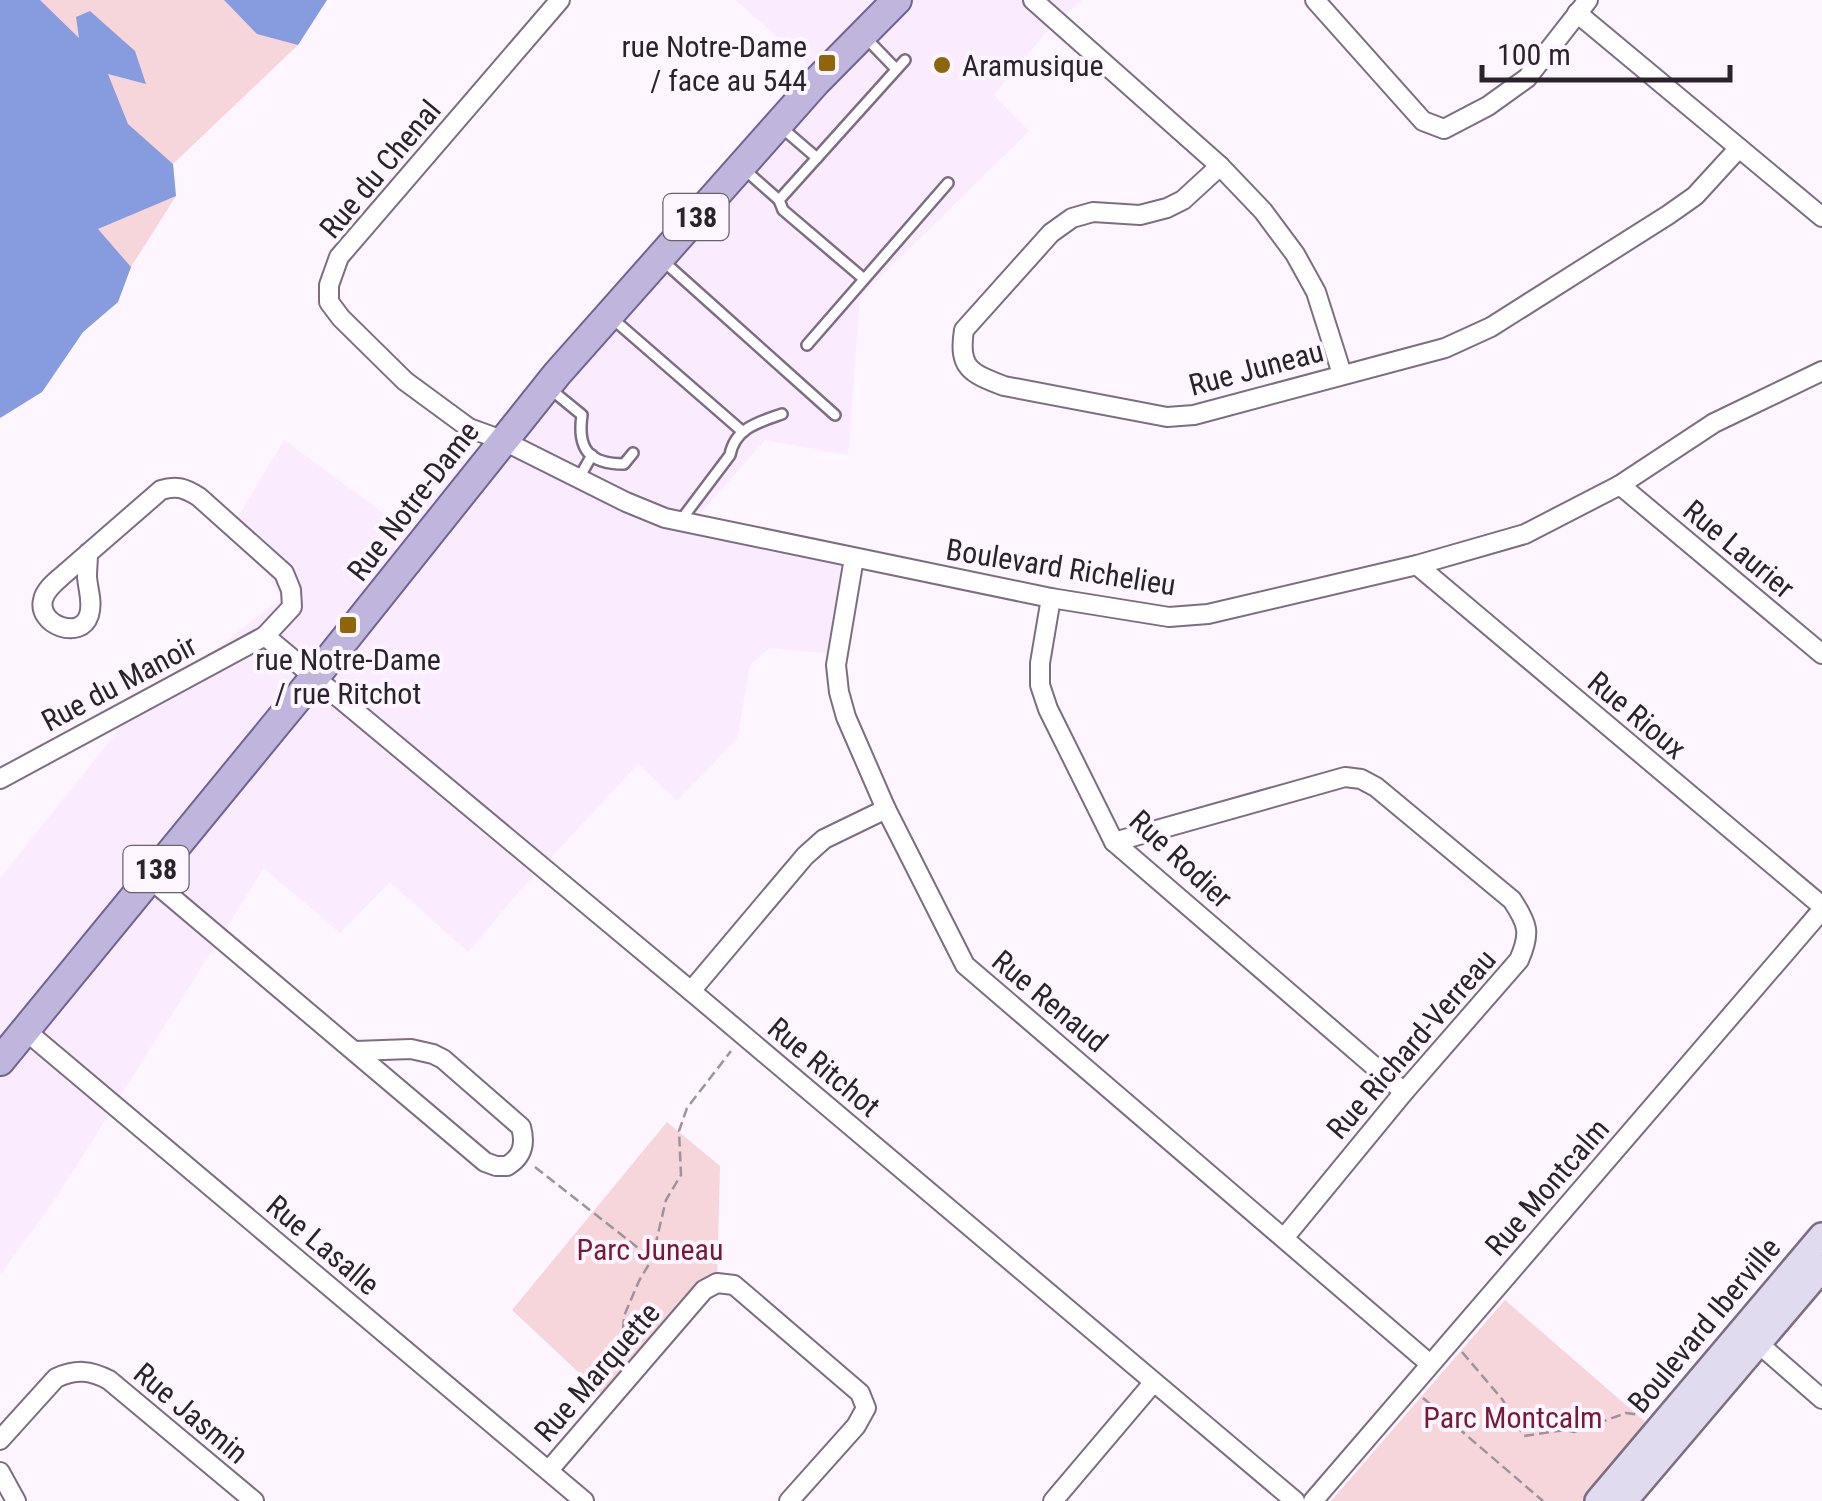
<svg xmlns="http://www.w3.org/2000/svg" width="1822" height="1501" viewBox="0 0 1822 1501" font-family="'Roboto Condensed',sans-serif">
  <rect width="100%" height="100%" fill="#fdf5ff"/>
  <polygon fill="#faebfe" points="736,0 1083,0 1053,24 994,95 1029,131 860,297 848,455 765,440 687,528 843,567 827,653 769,648 750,665 737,739 677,801 638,764 519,892 468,952 390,882 340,933 264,868 58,1195 0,1275 0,878 125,722 281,598 237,519 284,440 405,529 812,69"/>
  <g fill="#f7d6db">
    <polygon points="0,0 327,0 298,45 173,164 176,196 131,267 118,302 83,332 42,392 0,418"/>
    <polygon points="667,1122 720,1166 717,1283 609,1401 512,1310"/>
    <polygon points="1505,1300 1648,1424 1582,1501 1331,1501"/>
  </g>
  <g fill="#879cde">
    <polygon points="0,0 40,0 79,38 76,17 90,11 135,51 146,84 108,74 128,124 173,164 176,196 98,229 131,267 118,302 83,332 42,392 0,418"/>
    <polygon points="224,0 327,0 298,45 257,34"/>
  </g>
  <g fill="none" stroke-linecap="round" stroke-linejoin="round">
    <defs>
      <g id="lane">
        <polyline points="867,39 896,69"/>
        <polyline points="781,127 817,158"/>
        <polyline points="745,170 779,200 783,210 864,279"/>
        <polyline points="779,200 905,60"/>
        <polyline points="662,260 835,415"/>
        <polyline points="613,319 743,432"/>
        <polyline points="807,345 948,183"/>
        <path d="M549,388L582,415C577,449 589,464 624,464L633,453"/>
        <polyline points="579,478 592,455"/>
        <path d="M681,520L730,455C735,428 759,422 782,414"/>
      </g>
      <g id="street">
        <polyline points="560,0 339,257 329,285 329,302 341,318 405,381 469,428 502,440 626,502 665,518 1051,598 1169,617 1208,614 1417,565 1525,534 1620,485 1714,423 1822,371"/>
        <polyline points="1033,0 1220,166 1263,211 1295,254 1316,292 1342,374"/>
        <polyline points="1315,0 1423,121 1444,129 1488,106 1527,78 1588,0"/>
        <polyline points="1577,13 1822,217"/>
        <path d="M1220,166L1183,200L1167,208L1140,215L1093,212L1072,218L1051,233L964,330C958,368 970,373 1004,386L1167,417L1194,415L1445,348L1491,327L1668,215L1695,196L1739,148"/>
        <polyline points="1620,485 1822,654"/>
        <path d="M88,553C88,561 87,569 87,577C88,590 93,602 89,615C81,641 37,625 43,600C45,590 55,582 62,576L161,490C176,485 185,488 199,497L284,573L291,590L292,607L265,636L691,991L1295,1501"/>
        <polyline points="854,558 836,665 839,692 846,717 886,809 965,965 1430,1364"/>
        <polyline points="1417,565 1822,906"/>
        <polyline points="1051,598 1040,663 1040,685 1048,709 1114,842 1404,1092"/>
        <polyline points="0,779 265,636"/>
        <path d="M1114,842L1345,777L1361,779L1376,787L1512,900C1528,924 1531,933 1519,960L1404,1092L1284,1238"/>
        <path d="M149,878L485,1162L496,1166H507C522,1157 526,1145 521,1127L443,1059L433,1054L411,1049L355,1051"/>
        <polyline points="691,991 805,856 824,839 886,809"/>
        <polyline points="26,1031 584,1501"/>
        <polyline points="1751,1337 1822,1399"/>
        <path d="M0,1440L56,1378C76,1369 90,1370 109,1380L254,1501"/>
        <polyline points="549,1470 704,1290 717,1283 734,1285 860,1393 866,1408 856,1426 789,1501"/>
        <polyline points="0,1472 16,1501"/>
        <polyline points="1053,1501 1153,1383"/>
        <polyline points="1313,1501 1822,910"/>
      </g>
      <g id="secondary">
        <polyline points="1598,1501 1822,1236"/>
        <polyline points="1624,1501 1822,1268"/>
      </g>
      <polyline id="primary" points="0,1061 314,678 557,374 816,82 897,0"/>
    </defs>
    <use href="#lane" stroke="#7d6d82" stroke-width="14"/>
    <use href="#street" stroke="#7d6d82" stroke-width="22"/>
    <use href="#secondary" stroke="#7d6d82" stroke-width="30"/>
    <use href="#primary" stroke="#706391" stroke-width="32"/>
    <g stroke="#9b949d" stroke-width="2.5" stroke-dasharray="10 5" stroke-linecap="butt">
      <polyline points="535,1167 651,1258"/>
      <polyline points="1462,1352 1502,1399 1524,1436 1565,1430 1574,1432 1626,1413 1642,1415"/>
      <polyline points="621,1359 624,1316 639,1281 652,1259 666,1200 681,1175 679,1131 687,1108 731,1051"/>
      <polyline points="1423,1398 1543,1501"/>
    </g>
    <use href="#lane" stroke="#fff" stroke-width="9"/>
    <use href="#street" stroke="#fff" stroke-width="18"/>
    <use href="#secondary" stroke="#e0dbee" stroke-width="25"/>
    <use href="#primary" stroke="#c0b6dd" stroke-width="28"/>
  </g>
  <g fill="#8e650a" stroke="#fdf5ff" stroke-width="4">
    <rect x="817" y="53" width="20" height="20" rx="5"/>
    <circle cx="942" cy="65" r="10"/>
    <rect x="338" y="615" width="20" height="20" rx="5"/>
  </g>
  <g text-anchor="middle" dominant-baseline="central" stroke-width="8" stroke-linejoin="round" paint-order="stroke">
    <g fill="#fdf5ff" stroke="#69626b" stroke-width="2.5">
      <rect x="663.5" y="194" width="65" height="46" rx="8"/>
      <rect x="123.5" y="846" width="65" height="46" rx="8"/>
    </g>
    <g font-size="28" font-weight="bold" fill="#2a232c">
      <text x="696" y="217">138</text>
      <text x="156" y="869">138</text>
    </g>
    <g font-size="30" fill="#2a232c" stroke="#fdf5ff" text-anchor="end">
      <text x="807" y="46">rue Notre-Dame<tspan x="807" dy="34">/ face au 544</tspan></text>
      <text x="962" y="65" text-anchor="start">Aramusique</text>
      <text x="348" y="659" text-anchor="middle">rue Notre-Dame<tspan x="348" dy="34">/ rue Ritchot</tspan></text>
    </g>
    <g font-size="30" fill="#2a232c" stroke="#fdf5ff">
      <text transform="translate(380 169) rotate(-50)">Rue du Chenal</text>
      <text transform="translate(1256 368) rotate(-15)">Rue Juneau</text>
      <text transform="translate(413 501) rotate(-52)">Rue Notre-Dame</text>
      <text transform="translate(1739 549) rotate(40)">Rue Laurier</text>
      <text transform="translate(1061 567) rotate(9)">Boulevard Richelieu</text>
      <text transform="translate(119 683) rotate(-28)">Rue du Manoir</text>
      <text transform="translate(1637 715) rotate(40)">Rue Rioux</text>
      <text transform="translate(1181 859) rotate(43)">Rue Rodier</text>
      <text transform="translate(1050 1001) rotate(40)">Rue Renaud</text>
      <text transform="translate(1411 1044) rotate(-49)">Rue Richard-Verreau</text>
      <text transform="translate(824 1067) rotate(40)">Rue Ritchot</text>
      <text transform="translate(1547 1187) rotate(-49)">Rue Montcalm</text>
      <text transform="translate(323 1245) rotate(40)">Rue Lasalle</text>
      <text transform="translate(1704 1325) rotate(-50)">Boulevard Iberville</text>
      <text transform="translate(597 1372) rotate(-49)">Rue Marquette</text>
      <text transform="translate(191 1413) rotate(40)">Rue Jasmin</text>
    </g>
    <g font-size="30" fill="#781937" stroke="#fdf5ff">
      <text x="650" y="1249">Parc Juneau</text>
      <text x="1513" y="1417">Parc Montcalm</text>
    </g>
  </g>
  <path d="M1482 65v15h248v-15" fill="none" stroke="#2a232c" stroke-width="5"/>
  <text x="1497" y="65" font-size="30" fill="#2a232c" stroke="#fdf5ff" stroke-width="8" paint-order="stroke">100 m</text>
</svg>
